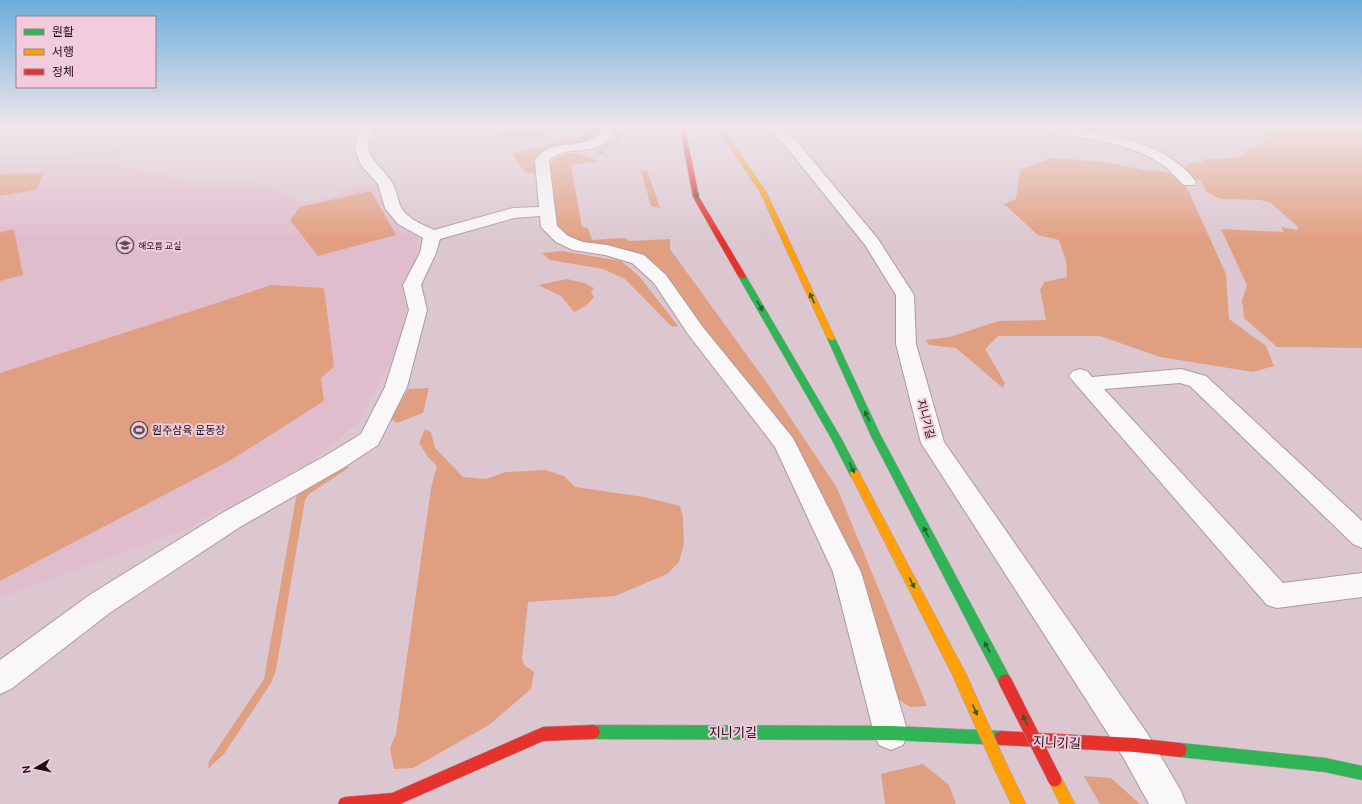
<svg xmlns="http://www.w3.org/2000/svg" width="1362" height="804" viewBox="0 0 1362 804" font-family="Cabin,'Noto Sans KR',sans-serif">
  <rect width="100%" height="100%" fill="#dcc7d0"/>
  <polygon fill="#e0bdcd" points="121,151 118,165 185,180 262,184 304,203 340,195 340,190 375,183 391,211 417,235 418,254 411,270 401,279 409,329 358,423 309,463 182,531 0,598 0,156"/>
  <g fill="#e19f82">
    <path d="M513,128H524L522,129L532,131L525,129L540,128L537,132L541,128H549L536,134L544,132L543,136C527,141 508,141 494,131C507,130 519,137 532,135L510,133L504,130Z"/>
    <polygon points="587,128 605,128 602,134 595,142 564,147 540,155 538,175 524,171 512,154 578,137 587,132"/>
    <polygon points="620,128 635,128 624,129 618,141 601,151 610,157 595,152 614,141"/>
    <polygon points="1233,128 1362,128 1362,348 1277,347 1244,318 1242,300 1247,285 1221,229 1284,232 1281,227 1297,230 1299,228 1271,203 1260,200 1221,199 1214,196 1206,191 1201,181 1192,178 1185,167 1190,163 1203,162 1203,159 1237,158 1246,154 1248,150 1263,144 1267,136"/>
    <path d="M576,153L598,161L571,165L582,227L588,228L592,240L624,238L630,241L670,239V249L767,383L837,488L927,706L910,707L898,699L845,544L797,447L664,276L643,257L585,245L566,238L554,226L550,165C556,155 565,154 576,153Z"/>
    <polygon points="1051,158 1104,162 1144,170 1160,171 1172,174 1186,186 1226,274 1229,319 1266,346 1274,366 1253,372 1160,357 1100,336 998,336 985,349 1005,383 1003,388 956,348 929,345 926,340 950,337 998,321 1046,320 1040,290 1044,282 1067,277 1066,261 1059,240 1038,235 1004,204 1016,199 1020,170"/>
    <polygon points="647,170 660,208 651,206 641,171"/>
    <polygon points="44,173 36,190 0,196 0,174"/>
    <polygon points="371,191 396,235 318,256 290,220 300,207"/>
    <polygon points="14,229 23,275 0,281 0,232"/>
    <polygon points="562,251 621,261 639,276 678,326 672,327 625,279 603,269 550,260 542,253"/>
    <polygon points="567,279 584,283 594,288 591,292 594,297 586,306 574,312 561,296 538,285"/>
    <polygon points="272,285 324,288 334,367 321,378 324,401 231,460 0,581 0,373"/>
    <polygon points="429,388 423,413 397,423 391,419 408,389"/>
    <polygon points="425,429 431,432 435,448 463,477 486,479 506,472 545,470 564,476 575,487 644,497 680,506 683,517 684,544 679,562 667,574 615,596 528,602 522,659 524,665 534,672 531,689 489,725 413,768 394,769 390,748 396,734 431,488 437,466 428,457 419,443"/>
    <polygon points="341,466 350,467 309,494 305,500 276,670 271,683 224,754 208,769 209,761 264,679 296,498 299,491"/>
    <polygon points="923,764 949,785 956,804 885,804 881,774"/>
    <polygon points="1084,776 1111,778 1140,804 1100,804"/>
  </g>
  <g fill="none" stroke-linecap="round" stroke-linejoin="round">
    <defs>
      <g id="street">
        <path d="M363,128H375C358,154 379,163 391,181C396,188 397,197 400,205C405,218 422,224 434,230L513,208L539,207L535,160C552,135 589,154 603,128H615C600,163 570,140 549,161L557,226L568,236L583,242L607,245L644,255L666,275L702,326L793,438L861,572L908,733L903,745L891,750L879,745L874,733L833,572L775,447L688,334L654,283L632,263L605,255L573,250L556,242L541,227L540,216L514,218L440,239L436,253L421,285L427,310L407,387L378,445L343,468L240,527L111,612L11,689L0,694V660L91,594L222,513L325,456L361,434L385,387L409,310L403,285L420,253L423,238L398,224L385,208L378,184L361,165L355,149L358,135Z"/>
        <polygon points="766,128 780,128 794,138 878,239 914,295 916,344 944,442 1147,733 1181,791 1186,804 1149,804 1123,757 925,449 921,443 896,344 896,295 865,245 784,144"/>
        <path d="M1045,128C1092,128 1167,140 1196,182L1194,185H1184C1177,179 1171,171 1164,166C1131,141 1085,140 1047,131Z"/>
        <polygon points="1080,369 1087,371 1092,377 1181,369 1206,376 1362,521 1362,548 1353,544 1190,386 1180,383 1104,389 1283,583 1362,573 1362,597 1277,608 1267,605 1073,381 1069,376 1073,371"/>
      </g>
      <g id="fast">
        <polygon points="739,274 742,274 746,276 841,438 860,474 859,477 851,477 831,438 738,276"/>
        <polygon points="828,336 831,336 835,338 881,436 1010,677 1011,681 1010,685 1005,687 1000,685 871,436 827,338"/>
        <polygon points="593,725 891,726 1001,731 1006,733 1008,738 1006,743 1001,745 891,740 593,739 588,737 586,732 588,727"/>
        <polygon points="1180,743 1325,758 1362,766 1362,780 1325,772 1180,757 1175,755 1173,750 1175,745"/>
      </g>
      <g id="slow">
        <polygon points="718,128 722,128 766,192 835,338 834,340 831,340 827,338 760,192"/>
        <polygon points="855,470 859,471 860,474 964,670 965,674 964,678 959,680 954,678 850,474 851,471"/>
        <polygon points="1001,761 1006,763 1026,804 1011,804 994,768 996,763"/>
        <polygon points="1055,773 1060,775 1075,804 1060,804 1048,780 1050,775"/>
      </g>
      <g id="jam">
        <polygon points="680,128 685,128 699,197 746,276 745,278 742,278 738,276 693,197"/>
        <polygon points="593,725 598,727 600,732 598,737 593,739 543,741 400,804 338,804 340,799 345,797 392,793 543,727"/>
        <polygon points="1001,731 1135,738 1180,743 1185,745 1187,750 1185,755 1180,757 1135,752 1001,745 996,743 994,738 996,733"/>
      </g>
    </defs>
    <use href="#street" stroke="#aa9aa1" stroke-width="2"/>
    <use href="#fast" stroke="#aa9aa1" stroke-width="1"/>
    <use href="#slow" stroke="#aa9aa1" stroke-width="1"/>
    <use href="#jam" stroke="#aa9aa1" stroke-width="1"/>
    <use href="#street" fill="#faf7f8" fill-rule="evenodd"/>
    <use href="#fast" fill="#30b455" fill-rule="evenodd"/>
    <use href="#slow" fill="#ff9f0a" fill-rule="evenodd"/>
    <use href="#jam" fill="#e5322d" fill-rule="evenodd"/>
    <defs>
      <polyline id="slow-bridge" points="959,674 1001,768"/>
      <polyline id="jam-bridge" points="1005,681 1055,780"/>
    </defs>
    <use href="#slow-bridge" stroke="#aa9aa1" stroke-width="14" stroke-linecap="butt"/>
    <use href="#jam-bridge" stroke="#aa9aa1" stroke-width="14" stroke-linecap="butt"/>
    <use href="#slow-bridge" stroke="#ff9f0a" stroke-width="13"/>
    <use href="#jam-bridge" stroke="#e5322d" stroke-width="13"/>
  </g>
  <defs><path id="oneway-solid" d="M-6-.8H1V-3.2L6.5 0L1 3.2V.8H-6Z"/></defs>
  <g fill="#266134">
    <use href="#oneway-solid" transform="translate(696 193) rotate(74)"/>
    <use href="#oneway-solid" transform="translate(812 298) rotate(-115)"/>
    <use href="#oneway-solid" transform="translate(760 306) rotate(60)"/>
    <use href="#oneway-solid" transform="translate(867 416) rotate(-115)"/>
    <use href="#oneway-solid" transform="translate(852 468) rotate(63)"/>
    <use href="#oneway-solid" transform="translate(926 532) rotate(-118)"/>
    <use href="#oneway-solid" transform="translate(912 583) rotate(63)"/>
    <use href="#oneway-solid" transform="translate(987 647) rotate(-118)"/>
    <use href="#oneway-solid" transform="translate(975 710) rotate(66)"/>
    <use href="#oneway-solid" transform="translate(1025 720) rotate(-117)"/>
  </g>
  <linearGradient id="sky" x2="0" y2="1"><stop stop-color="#6baedb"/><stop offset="0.53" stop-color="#efe6ea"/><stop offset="1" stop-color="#efe6ea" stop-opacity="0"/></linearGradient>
  <rect width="1362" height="240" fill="url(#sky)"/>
  <defs>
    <symbol id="school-ring" viewBox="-11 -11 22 22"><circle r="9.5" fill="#f2cbdc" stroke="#5f4f56" stroke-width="1.5"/><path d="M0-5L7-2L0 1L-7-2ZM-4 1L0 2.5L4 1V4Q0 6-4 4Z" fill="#5f4f56"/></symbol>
    <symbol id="stadium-ring" viewBox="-11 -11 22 22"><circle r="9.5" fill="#f2cbdc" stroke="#5f4f56" stroke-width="1.5"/><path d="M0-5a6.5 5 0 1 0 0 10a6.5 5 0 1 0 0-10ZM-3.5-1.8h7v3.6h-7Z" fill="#5f4f56"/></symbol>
  </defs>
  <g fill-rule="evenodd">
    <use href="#school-ring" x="115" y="235" width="20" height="20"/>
    <use href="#stadium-ring" x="129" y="420" width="20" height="20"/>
  </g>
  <g text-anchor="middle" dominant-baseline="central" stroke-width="4" stroke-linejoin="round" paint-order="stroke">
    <g font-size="9" fill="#1b0e14" stroke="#f2cbdc" text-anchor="start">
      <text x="138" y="245">해오름 교실</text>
    </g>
    <g font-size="11" fill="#1b0e14" stroke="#f2cbdc">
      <text transform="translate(926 419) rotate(75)">지니기길</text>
    </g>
    <g font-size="11" fill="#1b0e14" stroke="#f2cbdc" text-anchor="start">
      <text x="152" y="430">원주삼육 운동장</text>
    </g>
    <g font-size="13" fill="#1b0e14" stroke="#f2cbdc">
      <text x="733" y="732">지니기길</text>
      <text transform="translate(1057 742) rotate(3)">지니기길</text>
    </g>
  </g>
  <rect x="16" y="16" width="140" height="72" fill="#f2cbdc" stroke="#9c7f8c"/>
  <rect x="24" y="29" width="20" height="6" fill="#30b455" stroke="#9c7f8c"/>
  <text x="52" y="36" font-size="12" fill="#1b0e14">원활</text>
  <rect x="24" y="49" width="20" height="6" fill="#ff9f0a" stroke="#9c7f8c"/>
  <text x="52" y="56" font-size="12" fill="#1b0e14">서행</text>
  <rect x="24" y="69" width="20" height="6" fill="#e5322d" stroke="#9c7f8c"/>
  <text x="52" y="76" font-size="12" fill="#1b0e14">정체</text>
  <g transform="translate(36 768) rotate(261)" stroke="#f2cbdc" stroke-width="3" paint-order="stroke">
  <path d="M0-3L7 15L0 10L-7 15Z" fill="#1b0e14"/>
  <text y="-6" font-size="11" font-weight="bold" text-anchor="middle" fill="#1b0e14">N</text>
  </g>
</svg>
